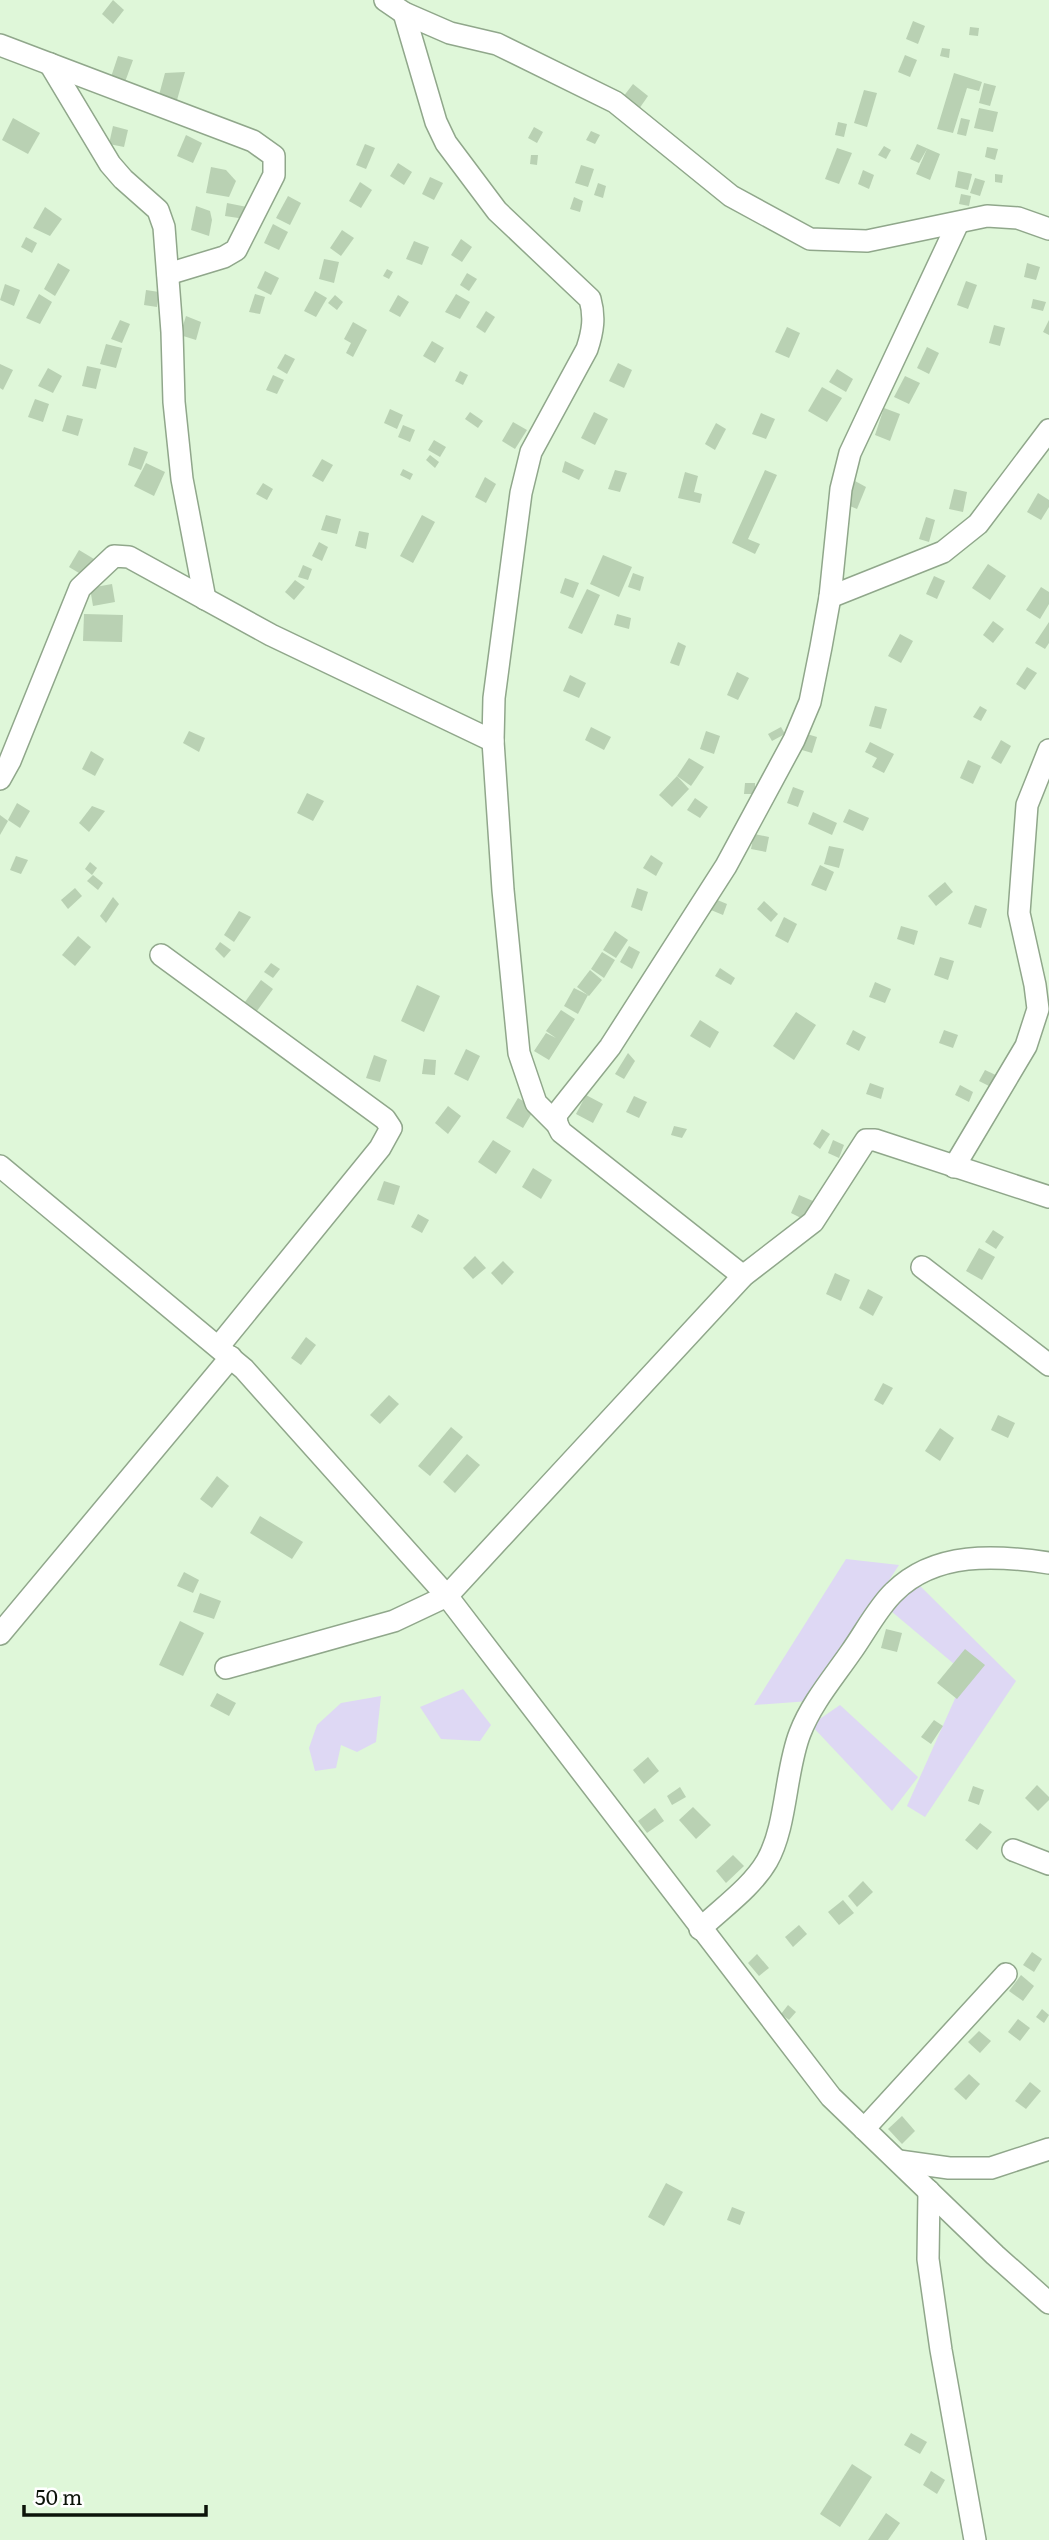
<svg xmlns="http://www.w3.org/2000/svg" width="1049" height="2540" viewBox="0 0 1049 2540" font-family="Literata,serif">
  <rect width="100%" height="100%" fill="#dff7d9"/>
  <g fill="#ded8f4">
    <polygon points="846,1559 899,1565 810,1701 754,1705"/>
    <polygon points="911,1577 1016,1681 925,1817 907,1806 966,1674 885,1606"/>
    <polygon points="463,1689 491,1725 480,1741 441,1739 420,1707"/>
    <polygon points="381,1696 376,1742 357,1752 341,1745 336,1768 315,1771 309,1748 317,1725 341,1703"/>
    <polygon points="840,1705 918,1777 892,1811 811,1725"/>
  </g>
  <g fill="#b9d1b3">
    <polygon points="113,0 124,10 113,24 102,14"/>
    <polygon points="913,21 925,26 918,44 906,39"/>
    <polygon points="970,27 979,28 978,36 969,35"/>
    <polygon points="942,48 950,49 949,58 940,56"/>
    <polygon points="905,55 917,60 910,77 898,72"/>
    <polygon points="118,56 133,60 125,82 111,77"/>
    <polygon points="185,72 177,100 159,95 165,73"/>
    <polygon points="954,73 982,82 979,91 967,88 953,133 937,129"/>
    <polygon points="984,83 996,86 990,106 979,103"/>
    <polygon points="633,84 648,96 639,109 623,97"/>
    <polygon points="864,90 877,93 867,127 854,123"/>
    <polygon points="979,108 998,112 993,132 974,128"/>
    <polygon points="13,118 40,133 28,154 2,140"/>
    <polygon points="961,118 970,120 966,136 957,134"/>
    <polygon points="838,122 847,124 844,137 835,135"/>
    <polygon points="113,126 128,130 124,147 109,144"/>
    <polygon points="534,127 543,132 537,143 528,138"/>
    <polygon points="591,131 600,135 595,144 586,140"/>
    <polygon points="186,135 202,143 193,163 177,156"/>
    <polygon points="365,144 375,148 366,169 356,165"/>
    <polygon points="917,144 940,154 930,180 916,174 927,149 919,163 910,159"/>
    <polygon points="884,146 891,150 886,159 878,155"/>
    <polygon points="987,147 998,149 995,160 985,157"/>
    <polygon points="837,148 852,153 839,184 825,179"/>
    <polygon points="531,155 538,155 537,165 530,164"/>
    <polygon points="398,163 412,172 404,185 390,176"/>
    <polygon points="581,165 594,169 588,187 575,183"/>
    <polygon points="211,167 226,170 236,181 229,197 206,193"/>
    <polygon points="863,170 874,175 869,189 858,184"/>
    <polygon points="958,171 972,174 968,190 955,187"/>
    <polygon points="995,174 1003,175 1002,183 995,182"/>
    <polygon points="430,177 443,183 434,200 422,194"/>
    <polygon points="975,178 985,181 980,196 970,193"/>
    <polygon points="360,182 372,190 361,208 349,201"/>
    <polygon points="598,183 606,186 603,198 594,195"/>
    <polygon points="961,194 971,196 969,206 959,204"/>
    <polygon points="288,196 301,203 290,225 276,218"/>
    <polygon points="574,197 583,201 580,212 570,209"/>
    <polygon points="227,203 247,207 245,219 225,216"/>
    <polygon points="196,206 210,211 212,220 209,236 191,230"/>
    <polygon points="45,207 62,219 50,236 33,228"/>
    <polygon points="273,224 288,232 279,250 264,243"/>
    <polygon points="342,230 354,238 341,256 330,248"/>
    <polygon points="26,237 37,243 32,253 21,247"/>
    <polygon points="461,239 472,247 462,262 451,255"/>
    <polygon points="414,241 429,247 422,265 406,259"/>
    <polygon points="324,259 339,262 334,283 319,279"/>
    <polygon points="58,263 70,270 55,296 44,289"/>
    <polygon points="1027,263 1040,267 1036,280 1024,277"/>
    <polygon points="387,269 393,272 389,279 383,276"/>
    <polygon points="265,271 279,278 271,295 257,288"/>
    <polygon points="467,273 477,279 469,291 460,285"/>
    <polygon points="966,281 977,285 968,309 957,305"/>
    <polygon points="5,284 20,290 14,306 0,300"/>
    <polygon points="146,290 159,292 157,307 144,305"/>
    <polygon points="315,291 327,298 316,317 304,311"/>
    <polygon points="39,294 52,302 40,324 26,318"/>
    <polygon points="255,294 265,297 260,314 249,312"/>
    <polygon points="456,294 470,302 460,319 445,312"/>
    <polygon points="335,295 343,302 337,310 328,303"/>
    <polygon points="398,295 409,302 400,317 389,311"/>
    <polygon points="1033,299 1046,302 1043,311 1031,308"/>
    <polygon points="486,311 495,317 485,333 476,327"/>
    <polygon points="186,316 201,322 196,340 180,335"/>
    <polygon points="120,320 130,324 122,343 111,339"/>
    <polygon points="1049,320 1049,335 1043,332"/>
    <polygon points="353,322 367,330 353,357 346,353 351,343 344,339"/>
    <polygon points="994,325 1005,328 1000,346 989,343"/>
    <polygon points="787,327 800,333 789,358 775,352"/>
    <polygon points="432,341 444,348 435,363 423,356"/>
    <polygon points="106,344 122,348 116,368 100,364"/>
    <polygon points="927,347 939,353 929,374 917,368"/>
    <polygon points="285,354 295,359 287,374 277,368"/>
    <polygon points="618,363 632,370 624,388 609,381"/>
    <polygon points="0,364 13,370 3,390 0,388"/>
    <polygon points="87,366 101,369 96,389 82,386"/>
    <polygon points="48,368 62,376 53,393 38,386"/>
    <polygon points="837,369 853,379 846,392 829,382"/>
    <polygon points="460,371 468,375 463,385 455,381"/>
    <polygon points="273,375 284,380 277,394 266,390"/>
    <polygon points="905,376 920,383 909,404 894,397"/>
    <polygon points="822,387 842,398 827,422 808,411"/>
    <polygon points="35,399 49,404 43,422 28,417"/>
    <polygon points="884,408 900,414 890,441 875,435"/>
    <polygon points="390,409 403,415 397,429 384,423"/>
    <polygon points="470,412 483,421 478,428 465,419"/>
    <polygon points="594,412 608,419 595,445 581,438"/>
    <polygon points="761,413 775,419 766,439 752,434"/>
    <polygon points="67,415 83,419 78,436 62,431"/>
    <polygon points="513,422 527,430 515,449 502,441"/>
    <polygon points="716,423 726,429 715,450 705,444"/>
    <polygon points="403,425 415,430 410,442 398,437"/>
    <polygon points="434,440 446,447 440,457 428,450"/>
    <polygon points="134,447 148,452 141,470 128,465"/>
    <polygon points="430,455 439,462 435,468 426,460"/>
    <polygon points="322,459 333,465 323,482 312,476"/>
    <polygon points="565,461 584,470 579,480 562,472"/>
    <polygon points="146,463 165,472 154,496 134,486"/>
    <polygon points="403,469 413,474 410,480 400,475"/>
    <polygon points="615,470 627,473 620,492 608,489"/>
    <polygon points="765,470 777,475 748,539 760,544 755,554 732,543"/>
    <polygon points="685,472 698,476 694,492 702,494 700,503 678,498"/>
    <polygon points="485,477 496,484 486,503 475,497"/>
    <polygon points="855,481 866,487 857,509 845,504"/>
    <polygon points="263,483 273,489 267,500 256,494"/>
    <polygon points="954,489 967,492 963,512 949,509"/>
    <polygon points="1038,493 1049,500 1049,507 1041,520 1027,512"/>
    <polygon points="326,515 341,519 337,534 321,530"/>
    <polygon points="422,515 435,522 413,563 400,556"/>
    <polygon points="926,517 935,520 929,542 919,539"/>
    <polygon points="359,531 369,533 366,549 355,546"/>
    <polygon points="319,542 328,547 322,561 312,556"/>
    <polygon points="79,550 94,559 84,576 69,567"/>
    <polygon points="603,555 632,567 619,597 590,584"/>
    <polygon points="988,564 1006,576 990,600 972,588"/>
    <polygon points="303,565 312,569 308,580 298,577"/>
    <polygon points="633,573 644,577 640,591 628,587"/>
    <polygon points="934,576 945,581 937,599 926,594"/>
    <polygon points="565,578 579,583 573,598 560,593"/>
    <polygon points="295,580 305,587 294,600 285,592"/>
    <polygon points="112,584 115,602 93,606 90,588"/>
    <polygon points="1041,587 1049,592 1049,604 1040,619 1026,610"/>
    <polygon points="587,589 600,595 582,634 568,628"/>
    <polygon points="84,614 123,615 122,642 83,641"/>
    <polygon points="617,614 631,618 629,629 614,625"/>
    <polygon points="993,621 1004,629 993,643 983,635"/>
    <polygon points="1049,622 1049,643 1045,649 1035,643"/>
    <polygon points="900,634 913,641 901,663 888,656"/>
    <polygon points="678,642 686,646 679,666 670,663"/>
    <polygon points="1027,667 1037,673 1025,690 1016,684"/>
    <polygon points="737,672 749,678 738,700 727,695"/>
    <polygon points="570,675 586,683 579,698 563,691"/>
    <polygon points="875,706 887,709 881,729 869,726"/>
    <polygon points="980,706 987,710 981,721 973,717"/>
    <polygon points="591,727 611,737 604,750 585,740"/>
    <polygon points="781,727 785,734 772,741 768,734"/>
    <polygon points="189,731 205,738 199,752 183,743"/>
    <polygon points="706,731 720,736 714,754 700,749"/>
    <polygon points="807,734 817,737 812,753 802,750"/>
    <polygon points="1001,740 1011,746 1001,764 991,758"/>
    <polygon points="870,742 894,754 884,773 872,767 877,758 865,752"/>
    <polygon points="91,751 104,759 95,776 82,769"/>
    <polygon points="689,758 704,767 691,786 677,776"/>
    <polygon points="968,760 981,766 973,784 960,778"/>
    <polygon points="677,776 689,789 672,807 659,795"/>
    <polygon points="745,783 755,783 755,794 744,794"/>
    <polygon points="793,787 804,791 798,807 787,803"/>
    <polygon points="307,793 324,801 313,821 297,813"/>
    <polygon points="695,798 708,807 700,818 687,810"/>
    <polygon points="17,803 30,811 20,828 8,820"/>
    <polygon points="92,806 105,811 89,832 79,823"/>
    <polygon points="849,809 869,818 863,831 843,822"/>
    <polygon points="813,812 837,823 832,835 808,824"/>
    <polygon points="0,815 8,821 0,835"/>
    <polygon points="754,834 769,837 766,852 751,849"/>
    <polygon points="829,846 844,849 839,868 824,864"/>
    <polygon points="651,855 663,863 656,876 643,868"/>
    <polygon points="16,856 28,860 21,874 10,870"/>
    <polygon points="90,862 97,868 92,875 85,869"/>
    <polygon points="820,865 834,872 826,891 811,885"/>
    <polygon points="93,875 103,883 98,890 87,881"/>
    <polygon points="945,882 953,892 936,906 928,896"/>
    <polygon points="75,888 82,896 68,909 61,900"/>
    <polygon points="637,888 648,892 642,911 631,907"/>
    <polygon points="113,897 119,904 106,923 100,916"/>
    <polygon points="715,899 727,904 723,915 711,910"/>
    <polygon points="764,901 778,914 771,922 757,909"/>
    <polygon points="975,905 987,909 981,928 968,924"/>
    <polygon points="239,911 251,917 234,942 224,935"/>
    <polygon points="784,917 797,924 788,943 775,936"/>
    <polygon points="901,926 918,931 914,945 897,939"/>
    <polygon points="615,931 628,940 616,958 603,950"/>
    <polygon points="78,936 91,947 75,966 62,955"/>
    <polygon points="220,942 231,950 224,958 215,949"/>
    <polygon points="629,946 640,952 632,969 620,962"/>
    <polygon points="602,952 615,960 604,978 591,969"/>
    <polygon points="940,957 954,961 948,980 934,975"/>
    <polygon points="271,963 280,969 273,978 264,972"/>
    <polygon points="720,968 735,978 731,985 715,976"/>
    <polygon points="590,970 602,980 589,996 577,987"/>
    <polygon points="261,980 273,989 254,1015 242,1006"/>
    <polygon points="875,982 891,989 885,1003 869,997"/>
    <polygon points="417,985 440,996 424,1032 401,1021"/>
    <polygon points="574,988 588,995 578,1014 564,1006"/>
    <polygon points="561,1010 575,1019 549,1060 534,1051 546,1033 556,1038 546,1031"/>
    <polygon points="796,1012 816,1025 794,1060 773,1046"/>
    <polygon points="700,1020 719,1032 710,1048 690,1036"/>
    <polygon points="853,1030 866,1037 859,1051 846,1044"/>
    <polygon points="944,1030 958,1035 953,1048 939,1043"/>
    <polygon points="466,1049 480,1056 468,1081 454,1074"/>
    <polygon points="628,1053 635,1061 624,1079 615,1074"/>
    <polygon points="374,1055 387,1060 380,1082 366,1078"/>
    <polygon points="424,1059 436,1060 435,1075 422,1074"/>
    <polygon points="985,1070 1000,1077 995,1089 979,1081"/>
    <polygon points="870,1083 884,1088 881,1099 866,1094"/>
    <polygon points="960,1085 973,1092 969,1102 955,1095"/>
    <polygon points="586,1095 603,1104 593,1123 576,1114"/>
    <polygon points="634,1096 647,1102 639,1118 626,1112"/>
    <polygon points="518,1098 535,1108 523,1128 506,1118"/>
    <polygon points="448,1106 461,1116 448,1134 435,1123"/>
    <polygon points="674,1126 687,1129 682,1138 671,1135"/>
    <polygon points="822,1129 830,1134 820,1149 813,1144"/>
    <polygon points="493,1140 511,1151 496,1174 478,1162"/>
    <polygon points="833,1140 844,1145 839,1158 828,1153"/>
    <polygon points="533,1168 552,1180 541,1199 522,1187"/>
    <polygon points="384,1181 400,1186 394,1205 377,1200"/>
    <polygon points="799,1195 813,1201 805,1220 791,1213"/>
    <polygon points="418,1214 429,1220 422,1233 411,1227"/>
    <polygon points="993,1230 1004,1237 996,1249 985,1242"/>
    <polygon points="979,1248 995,1257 982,1280 966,1271"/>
    <polygon points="475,1256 486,1268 473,1279 463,1268"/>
    <polygon points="503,1261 514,1272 502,1285 491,1273"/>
    <polygon points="835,1273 850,1280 841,1301 826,1294"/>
    <polygon points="868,1289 883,1297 873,1316 859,1308"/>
    <polygon points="306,1337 316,1345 301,1365 291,1358"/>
    <polygon points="883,1383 893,1388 883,1405 874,1400"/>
    <polygon points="389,1395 399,1404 380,1424 370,1415"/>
    <polygon points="998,1415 1015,1423 1008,1438 991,1430"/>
    <polygon points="451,1427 463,1437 430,1476 418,1466"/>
    <polygon points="940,1428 954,1438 940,1461 925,1451"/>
    <polygon points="467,1454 480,1465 455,1493 443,1482"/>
    <polygon points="217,1476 229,1486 212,1508 200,1499"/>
    <polygon points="260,1516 303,1542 292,1559 250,1533"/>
    <polygon points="184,1572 199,1580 193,1593 177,1586"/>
    <polygon points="200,1593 221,1601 214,1619 193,1612"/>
    <polygon points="180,1621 204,1633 183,1676 159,1665"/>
    <polygon points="886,1629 902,1633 897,1652 881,1648"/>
    <polygon points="965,1649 985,1665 957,1699 937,1683"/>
    <polygon points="217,1693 236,1703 229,1716 210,1706"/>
    <polygon points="934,1720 943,1726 931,1744 921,1737"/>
    <polygon points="648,1757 659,1771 644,1784 633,1770"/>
    <polygon points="1037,1785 1049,1797 1049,1800 1038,1811 1025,1798"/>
    <polygon points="973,1786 984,1790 979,1805 968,1801"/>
    <polygon points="680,1787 686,1797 672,1805 667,1796"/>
    <polygon points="693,1807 711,1825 696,1839 679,1820"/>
    <polygon points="655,1808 664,1821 647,1833 638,1821"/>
    <polygon points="980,1823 992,1832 977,1850 965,1840"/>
    <polygon points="733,1855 744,1866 726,1883 716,1871"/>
    <polygon points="863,1881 873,1892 857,1907 848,1896"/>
    <polygon points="843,1900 854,1913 839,1925 828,1912"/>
    <polygon points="799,1925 807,1934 793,1947 785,1937"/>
    <polygon points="1032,1952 1042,1959 1034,1972 1023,1965"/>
    <polygon points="757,1954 769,1968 759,1976 748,1963"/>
    <polygon points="1021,1975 1034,1986 1023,2001 1009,1991"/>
    <polygon points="788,2005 796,2012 789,2020 781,2014"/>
    <polygon points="1042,2009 1049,2015 1044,2023 1036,2017"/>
    <polygon points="1018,2019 1030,2028 1020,2041 1008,2032"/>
    <polygon points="979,2031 991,2041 980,2053 968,2042"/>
    <polygon points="969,2074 980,2084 966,2100 954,2089"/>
    <polygon points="1030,2082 1041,2091 1026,2109 1015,2101"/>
    <polygon points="902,2116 915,2131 902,2144 888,2129"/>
    <polygon points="666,2183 683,2192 664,2226 648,2217"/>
    <polygon points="732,2207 745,2212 740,2225 727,2220"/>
    <polygon points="911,2433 927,2442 920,2454 904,2445"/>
    <polygon points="852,2464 872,2477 840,2527 820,2514"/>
    <polygon points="931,2471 945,2480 937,2494 923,2485"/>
    <polygon points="886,2513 900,2523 888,2540 868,2540"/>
  </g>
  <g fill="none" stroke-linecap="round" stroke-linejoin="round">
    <defs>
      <g id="street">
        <polyline points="385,0 404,13 450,33 497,44 615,102 731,196 810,239 867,241 987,216 1018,218 1049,229"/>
        <path d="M404,13L436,122L446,143L497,211L590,299C595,317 593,331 587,349L531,452L521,493L494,698L493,741L503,890L519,1053L536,1103L557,1124L561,1132L743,1276"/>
        <polyline points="0,45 253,141 274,156 274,175 236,250 224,257 168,274"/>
        <polyline points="50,64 110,164 123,179 158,210 164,227 172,332 174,402 182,479 205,599"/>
        <polyline points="830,597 943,552 978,524 1049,430"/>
        <polyline points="0,779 10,761 80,588 114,556 129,557 271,635 493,741"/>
        <polyline points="161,955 385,1119 391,1128 380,1148 219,1346"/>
        <polyline points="557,1124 556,1115 610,1047 726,866 794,740 810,702 821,647 830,597 841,489 850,453 958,223"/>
        <polyline points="0,1166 244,1369 447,1596 831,2097 995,2255 1049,2303"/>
        <polyline points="954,1167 1026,1046 1038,1009 1035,985 1019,913 1027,805 1049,750"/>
        <polyline points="922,1267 1049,1365"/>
        <polyline points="0,1634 231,1357"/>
        <polyline points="226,1668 394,1621 447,1596 743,1276 813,1222 866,1140 875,1140 1049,1197"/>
        <polyline points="1013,1850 1049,1864"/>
        <path d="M700,1929C722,1908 752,1887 767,1861C787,1826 785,1771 800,1733C811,1704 833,1678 851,1652C864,1634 878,1607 894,1592C935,1551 997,1555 1049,1563"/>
        <polyline points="864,2129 1006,1974"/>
        <polyline points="899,2161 949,2168 991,2168 1049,2149"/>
        <polyline points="929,2191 928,2259 941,2350 975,2540"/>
      </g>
    </defs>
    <use href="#street" stroke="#90a78b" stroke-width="24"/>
    <use href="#street" stroke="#fff" stroke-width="21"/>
  </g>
  <path d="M24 2505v10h182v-10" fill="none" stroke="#0c140a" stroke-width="3.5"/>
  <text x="35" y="2505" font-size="21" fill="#0c140a" stroke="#ffffff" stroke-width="5" paint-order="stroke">50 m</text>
</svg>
